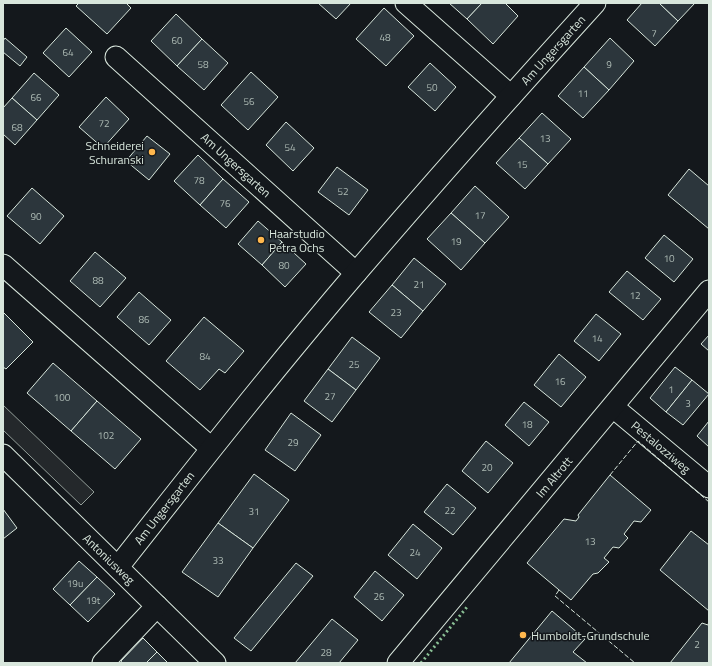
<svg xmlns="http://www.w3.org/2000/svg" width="712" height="666" viewBox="0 0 712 666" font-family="'Titillium Web',sans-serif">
  <rect width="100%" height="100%" fill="#14181c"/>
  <polygon fill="#24282b" stroke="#939e99" points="3,405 94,492 81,505 3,430"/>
  <g fill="#2c363c" stroke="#d8e6dc">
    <polygon points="79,3 126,3 131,8 107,34 76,6"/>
    <polygon points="318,3 351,3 336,19"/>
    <polygon points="449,3 482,3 467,19"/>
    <polygon points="482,3 505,3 518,16 493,44 467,19"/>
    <polygon points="642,3 659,3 678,21 655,46 627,20"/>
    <polygon points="659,3 695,3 678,21"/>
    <polygon points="384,8 414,36 386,66 356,39"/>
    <polygon points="176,14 202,39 177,66 151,41"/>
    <polygon points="66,28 92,52 69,77 43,53"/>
    <polygon points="5,38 27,57 20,66 3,52 3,41"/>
    <polygon points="610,38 634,61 609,90 584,67"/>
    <polygon points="202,39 228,63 204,90 177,66"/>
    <polygon points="430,63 456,87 435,111 408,87"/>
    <polygon points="584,67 609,90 583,118 558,96"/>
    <polygon points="251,72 278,97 248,130 221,105"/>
    <polygon points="34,73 59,95 37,120 12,98"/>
    <polygon points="106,97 129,119 103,148 79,127"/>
    <polygon points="12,98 37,120 15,145 3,134 3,108"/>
    <polygon points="542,113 571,139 548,164 519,138"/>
    <polygon points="286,122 314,148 293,171 266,145"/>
    <polygon points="147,136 170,154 149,180 126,161"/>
    <polygon points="519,138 548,164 525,189 496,163"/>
    <polygon points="198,155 223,179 200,205 174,181"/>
    <polygon points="337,167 368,190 349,215 318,192"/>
    <polygon points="689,169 709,186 709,229 668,195"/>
    <polygon points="223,179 249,202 226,228 200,205"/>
    <polygon points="475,186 509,217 485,243 451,213"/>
    <polygon points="32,188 64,216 40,244 7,216"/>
    <polygon points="451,213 485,243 461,270 427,239"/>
    <polygon points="258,221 282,242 262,265 238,244"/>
    <polygon points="664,235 693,259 674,282 645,258"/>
    <polygon points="282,242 306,264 285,287 262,265"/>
    <polygon points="95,252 126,278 100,307 70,281"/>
    <polygon points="414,258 446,284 423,311 392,285"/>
    <polygon points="627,271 661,299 643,320 609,292"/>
    <polygon points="392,285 423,311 401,338 369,312"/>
    <polygon points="139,292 171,320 149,345 117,317"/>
    <polygon points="3,312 33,342 6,369 3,367"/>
    <polygon points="596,314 621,334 599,361 574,341"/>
    <polygon points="204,317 244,351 225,373 219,369 200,390 166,361"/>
    <polygon points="709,335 709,351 701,344"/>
    <polygon points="352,337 380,358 356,390 328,369"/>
    <polygon points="559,354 586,377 561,407 534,385"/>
    <polygon points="53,363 97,401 71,431 27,393"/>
    <polygon points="675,367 692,380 666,412 650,398"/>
    <polygon points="328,369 356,390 332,422 304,401"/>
    <polygon points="692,380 709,394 683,425 666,412"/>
    <polygon points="97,401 141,439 115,469 71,431"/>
    <polygon points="524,402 549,422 529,446 505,425"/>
    <polygon points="291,413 321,435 295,471 265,450"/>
    <polygon points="709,421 709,447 697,436"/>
    <polygon points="486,441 513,463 488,493 462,471"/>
    <polygon points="254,474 289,500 253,548 218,523"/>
    <polygon points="610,475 651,510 641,522 634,521 624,534 628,538 619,548 613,547 604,558 609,562 598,573 593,574 571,600 527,563 564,519 576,521 579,517 578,515"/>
    <polygon points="447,484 476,508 453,535 424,512"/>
    <polygon points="3,509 17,528 3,539"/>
    <polygon points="218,523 253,548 218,597 182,572"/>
    <polygon points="413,524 442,548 417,579 388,555"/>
    <polygon points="691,531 709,545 709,611 660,570"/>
    <polygon points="79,561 97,577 70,605 53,589"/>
    <polygon points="296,563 313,576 251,651 234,638"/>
    <polygon points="375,571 404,595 382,621 354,597"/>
    <polygon points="97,577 115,594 88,622 70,605"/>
    <polygon points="552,611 585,639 573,652 587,663 509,663"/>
    <polygon points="332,619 358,640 339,663 295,663"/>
    <polygon points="709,621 709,663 670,663 702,623 708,625"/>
    <polygon points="143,638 157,652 146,663 122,663 121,661"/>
    <polygon points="157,652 168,663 146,663"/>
  </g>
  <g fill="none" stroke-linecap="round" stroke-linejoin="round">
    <defs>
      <g id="minor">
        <polyline points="406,3 511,96"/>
        <polyline points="116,57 356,273"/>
        <polyline points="3,265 211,448"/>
        <polyline points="613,407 709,487"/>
        <polyline points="3,455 215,663"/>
        <path d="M118,567C196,468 274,369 356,273C435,181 514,92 595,3"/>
        <polyline points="103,663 157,606"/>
        <polyline points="398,663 709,291"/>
      </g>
    </defs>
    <use href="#minor" stroke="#d8e6dc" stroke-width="23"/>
    <use href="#minor" stroke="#14181c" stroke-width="21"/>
    <polyline stroke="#8ac095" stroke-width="3" stroke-dasharray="2 3" stroke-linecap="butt" points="421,663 467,607"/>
    <g stroke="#d8e6dc" stroke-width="1" stroke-dasharray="5 2" stroke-linecap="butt">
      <polyline points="610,475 638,441 709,502"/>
      <polyline points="559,590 555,596 635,663"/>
    </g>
  </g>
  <g fill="#ffb74d" stroke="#14181c" stroke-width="1.5">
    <circle cx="152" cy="152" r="4"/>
    <circle cx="261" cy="240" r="4"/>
    <circle cx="523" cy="635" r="4"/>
  </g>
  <g text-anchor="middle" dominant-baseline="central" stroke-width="3" stroke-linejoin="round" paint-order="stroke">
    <g font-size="10" fill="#adbab4">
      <text x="654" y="33">7</text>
      <text x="385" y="37">48</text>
      <text x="177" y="40">60</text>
      <text x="68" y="52">64</text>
      <text x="203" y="64">58</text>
      <text x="609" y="64">9</text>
      <text x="432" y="87">50</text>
      <text x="583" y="93">11</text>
      <text x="36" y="97">66</text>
      <text x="249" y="101">56</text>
      <text x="104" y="123">72</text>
      <text x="17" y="127">68</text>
      <text x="545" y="138">13</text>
      <text x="290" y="147">54</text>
      <text x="522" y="164">15</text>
      <text x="199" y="180">78</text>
      <text x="343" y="191">52</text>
      <text x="225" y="203">76</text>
      <text x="480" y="215">17</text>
      <text x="36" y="216">90</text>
      <text x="456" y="241">19</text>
      <text x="669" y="258">10</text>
      <text x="284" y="265">80</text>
      <text x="98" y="280">88</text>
      <text x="419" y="284">21</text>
      <text x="635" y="295">12</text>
      <text x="396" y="312">23</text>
      <text x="144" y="319">86</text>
      <text x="597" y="338">14</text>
      <text x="205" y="356">84</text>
      <text x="354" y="364">25</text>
      <text x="560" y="381">16</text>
      <text x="671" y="389">1</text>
      <text x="330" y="396">27</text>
      <text x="62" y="397">100</text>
      <text x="688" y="403">3</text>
      <text x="527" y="424">18</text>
      <text x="106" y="435">102</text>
      <text x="293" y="442">29</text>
      <text x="487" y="467">20</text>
      <text x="450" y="510">22</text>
      <text x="254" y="511">31</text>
      <text x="590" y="541">13</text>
      <text x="415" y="552">24</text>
      <text x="218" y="560">33</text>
      <text x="75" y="583">19u</text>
      <text x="379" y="596">26</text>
      <text x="93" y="600">19t</text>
      <text x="697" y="644">2</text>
      <text x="326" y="652">28</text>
    </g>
    <g font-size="12" fill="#d8e6dc" stroke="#14181c">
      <text transform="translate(553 50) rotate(-48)">Am Ungersgarten</text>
      <text transform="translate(236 165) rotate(42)">Am Ungersgarten</text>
      <text transform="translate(661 447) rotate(40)">Pestalozziweg</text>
      <text transform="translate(554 477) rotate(-50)">Im Altrott</text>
      <text transform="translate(164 508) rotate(-52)">Am Ungersgarten</text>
      <text transform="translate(109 559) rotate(44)">Antoniusweg</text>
    </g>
    <g font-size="12" fill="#d8e6dc" stroke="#14181c" text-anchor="start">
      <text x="144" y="145" text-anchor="end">Schneiderei<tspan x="144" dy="14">Schuranski</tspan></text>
      <text x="269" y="233">Haarstudio<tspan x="269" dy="14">Petra Ochs</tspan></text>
      <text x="531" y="635">Humboldt-Grundschule</text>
    </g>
  </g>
  <rect width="712" height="666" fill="none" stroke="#d8e6dc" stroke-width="8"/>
</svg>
